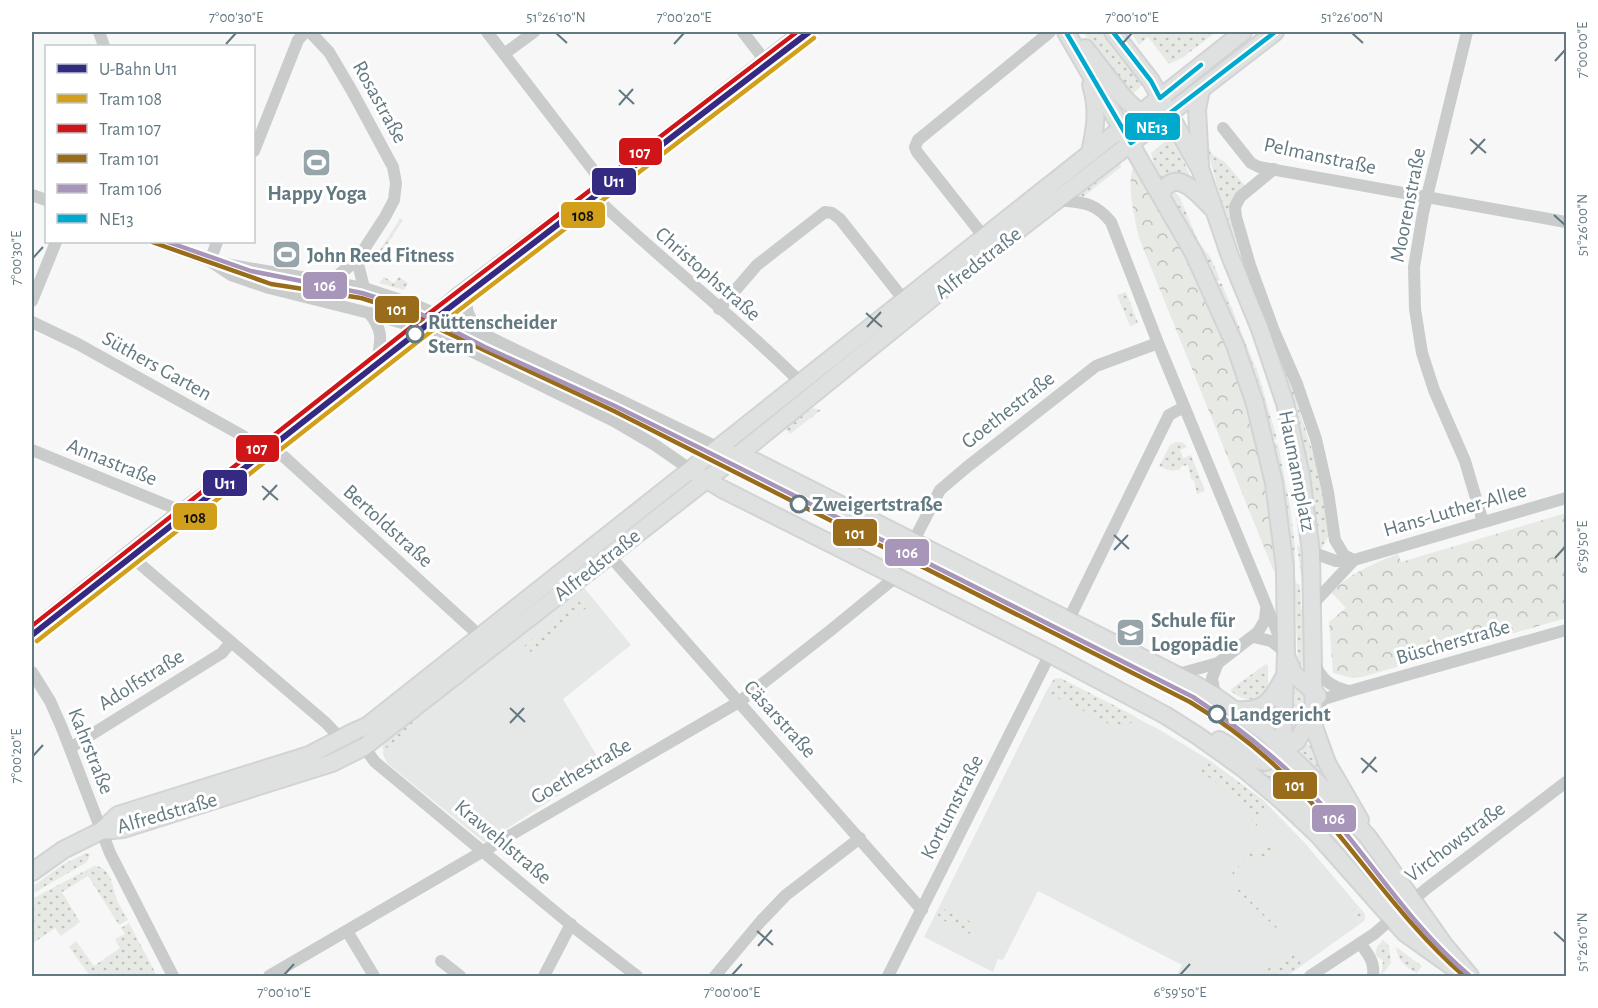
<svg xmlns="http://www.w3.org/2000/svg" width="1598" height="1008" viewBox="0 0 1598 1008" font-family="'Alegreya Sans',sans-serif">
  <defs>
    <pattern id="grass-dots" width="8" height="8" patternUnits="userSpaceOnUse" patternTransform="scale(1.5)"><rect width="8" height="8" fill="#e6e9e4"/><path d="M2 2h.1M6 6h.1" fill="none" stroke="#bec2be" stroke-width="1.8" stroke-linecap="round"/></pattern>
    <pattern id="forest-crowns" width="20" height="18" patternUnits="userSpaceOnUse" patternTransform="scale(1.5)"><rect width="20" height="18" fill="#e6e9e4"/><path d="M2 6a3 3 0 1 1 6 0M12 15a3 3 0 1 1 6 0" fill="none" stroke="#bec2be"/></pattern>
  </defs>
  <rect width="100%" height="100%" fill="#f7f7f7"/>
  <g fill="#e6e8e7">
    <polygon points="582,585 631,645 563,699 603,766 485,843 387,763 383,754 384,744"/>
    <polygon points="1060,678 1160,730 1209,760 1262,799 1304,842 1365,914 1364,921 1287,976 1176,976 1182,965 1038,891 1003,960 998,959 993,972 924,937 1046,692 1054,679"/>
  </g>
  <g fill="url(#grass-dots)">
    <polygon points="1083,32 1105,32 1144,83 1132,95"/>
    <polygon points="1131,32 1216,32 1182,58 1169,64 1148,37 1139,45"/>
    <polygon points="1207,134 1209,148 1213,155 1225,162 1246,187 1233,203 1320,475 1329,535 1320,551 1318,549 1273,345 1222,203 1206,146"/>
    <polygon points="1173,135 1192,181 1162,183 1155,170 1151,153"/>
    <polygon points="1120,162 1121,167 1082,198 1076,197"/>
    <polygon points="1171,188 1180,198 1199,243 1211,258 1220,280 1215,282 1168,194"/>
    <polygon points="400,219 403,220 378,258 376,256"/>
    <polygon points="384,277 394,283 399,277 408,283 404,290 379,283"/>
    <polygon points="1219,283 1222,284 1259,376 1277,439 1272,440 1216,284"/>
    <polygon points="1126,292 1138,323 1130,326 1117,295"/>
    <polygon points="812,408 821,410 790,434 785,428"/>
    <path d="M1176,442C1181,442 1185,443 1187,447L1180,450L1183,458L1191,455L1205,491L1197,494L1194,481L1191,479L1188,465L1182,466L1180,469C1171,472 1168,470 1159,466L1170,445Z"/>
    <polygon points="1274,442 1278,444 1290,506 1295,546 1295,570 1293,570 1272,443"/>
    <polygon points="1297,544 1305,552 1306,577 1301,576"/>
    <polygon points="1294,578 1295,578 1296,583 1300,585 1301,609 1305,609 1305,666 1304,667 1298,663"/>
    <polygon points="584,598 590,605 527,655 522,648 536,636 539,639 544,634 542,632"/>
    <path d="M1266,664L1268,666V686L1262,696C1250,702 1240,699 1231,691V689Z"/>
    <polygon points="1060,678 1135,716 1131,723 1127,724 1122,722 1119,729 1046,692 1054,679"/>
    <polygon points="1291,679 1307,694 1306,708 1297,729 1290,725"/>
    <polygon points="425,711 428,715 384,750 382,749 385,742"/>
    <polygon points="1304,743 1314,747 1329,784 1300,752"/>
    <polygon points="1209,760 1266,803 1256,827 1250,824 1255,813 1201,771"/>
    <polygon points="1250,766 1273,766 1282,774 1288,797"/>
    <path d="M1297,770C1331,805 1361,844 1391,883L1388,885L1325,805L1298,776Z"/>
    <polygon points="1308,800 1380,891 1377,894 1325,830"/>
    <path d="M1271,841L1279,848L1265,860C1258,856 1250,856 1243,861C1237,866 1234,876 1237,883C1241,894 1271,919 1281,928L1279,931L1236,889L1232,876C1237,851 1257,856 1271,841Z"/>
    <polygon points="86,853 90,854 87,862 32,894 32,887 62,865"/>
    <path d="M94,866C109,866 112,882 115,894C117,903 124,913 128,920L119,925L88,876L62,892L80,922L61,936L55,928L32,944V899Z"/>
    <polygon points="1358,906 1365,914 1365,919 1355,927 1358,921 1351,912"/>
    <polygon points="942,908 975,924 970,934 937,917"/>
    <polygon points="129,923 157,976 90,976 69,947 76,941 94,966 120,948 115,939 125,934 121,928"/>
    <polygon points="1383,940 1389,946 1391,963 1381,976 1383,961 1375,954 1377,947"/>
    <path d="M1396,947L1422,966L1417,973C1405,967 1398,961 1396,947Z"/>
    <path d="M1290,952L1303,964C1288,974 1284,982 1267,970L1271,966L1278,970L1280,964Z"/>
  </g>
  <g fill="url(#forest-crowns)">
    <path d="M1135,164C1158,205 1183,245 1204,287C1246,375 1271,475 1279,572H1274L1139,238C1135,220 1125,180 1135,164Z"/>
    <path d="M1566,513V618L1362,677L1352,678L1333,673L1329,622L1346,608L1331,592C1351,573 1372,564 1398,554L1401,562Z"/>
  </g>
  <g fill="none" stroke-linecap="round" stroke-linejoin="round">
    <defs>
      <g id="major">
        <polyline points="1066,32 1193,252 1235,345 1255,404 1274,483 1285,568 1286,655 1283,725 1288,769 1295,794 1309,820"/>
        <polyline points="1113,32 1151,81 1201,171 1230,256 1260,329 1285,403 1301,476 1311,552 1314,727 1327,763 1360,820"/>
        <polyline points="1085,48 1124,98 1149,121"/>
        <path d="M1090,153C1095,130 1099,109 1091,85"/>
        <polyline points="1200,166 1197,109 1201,90"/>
        <path d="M1162,198C1162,192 1163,188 1168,185C1182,173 1202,198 1212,208"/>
        <polyline points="729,453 756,462 1196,685 1215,696 1265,732 1322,787 1368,837 1445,946 1470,976"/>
        <polyline points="697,474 722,489 1050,654 1165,715 1198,736 1244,769 1281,800 1319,836 1405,933 1457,970"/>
        <polyline points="1286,656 1294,674 1318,696"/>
        <path d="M1236,710C1263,712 1271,702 1283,679"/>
        <polyline points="1219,740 1255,760 1266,762 1297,741 1313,712"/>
        <polyline points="101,831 123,829 332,763 364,747 737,456 974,264 1275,32"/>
        <polyline points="32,872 63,850 101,831 118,815 309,755 351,733 367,726 1243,32"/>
      </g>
    </defs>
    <use href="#major" stroke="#d2d3d4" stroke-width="20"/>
    <g stroke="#cacccc" stroke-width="12">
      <polyline points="99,32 104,46"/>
      <polyline points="310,32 329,52 352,91 393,167 396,183 394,200 385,217 357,260 331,281"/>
      <polyline points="487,32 603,183"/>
      <polyline points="743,32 763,58"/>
      <polyline points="1467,32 1423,213 1414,267 1415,309 1422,353 1434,390 1465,461 1483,522"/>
      <polyline points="504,54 534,32"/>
      <polyline points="1223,128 1251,163 1259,167 1566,222"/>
      <polyline points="254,151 298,40 305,32"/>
      <polyline points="1274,169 1240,197 1235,207 1236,217 1250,265 1274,331 1297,384 1316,439 1328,492 1335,540 1344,555 1354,560"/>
      <path d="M591,193C658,258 735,316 801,383"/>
      <polyline points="32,195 46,200"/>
      <path d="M1057,200C1082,203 1094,201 1111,222L1158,343L1283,646"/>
      <polyline points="984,237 917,152 915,147 918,140 1050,32"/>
      <polyline points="157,242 210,261 231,275 269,288 369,313 432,332 614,421 655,445 691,470"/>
      <polyline points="357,260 364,288"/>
      <polyline points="210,261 217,242"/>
      <polyline points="214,262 364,288 413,304 487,336 719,448"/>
      <path d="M473,281C465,303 462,312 480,330"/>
      <polyline points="32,301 56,242"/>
      <polyline points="719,309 757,265 825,212 832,213 840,219 904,300"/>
      <path d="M369,313C384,331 381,340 377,362"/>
      <polyline points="32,322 78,344 243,436 259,451"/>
      <polyline points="269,443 481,637"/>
      <polyline points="32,450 179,510"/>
      <polyline points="913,542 940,490 967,467 1096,366 1158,343"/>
      <polyline points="1311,552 1336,561 1354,560 1566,498"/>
      <polyline points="127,553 326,723 341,739"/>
      <polyline points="609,555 922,910"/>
      <polyline points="1313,604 1354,560"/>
      <polyline points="1068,621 1169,415 1184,407"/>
      <polyline points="32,628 173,515 366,371 455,294 603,183 798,32"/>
      <polyline points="1253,637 1271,641 1284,651"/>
      <path d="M1314,662C1321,680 1331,687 1349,691"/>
      <polyline points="1172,671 1182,673 1218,663 1258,632 1265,620 1266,609"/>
      <polyline points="32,672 50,701 62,728 110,853 173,976"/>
      <polyline points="1215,696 1212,678 1218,663"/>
      <polyline points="1314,709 1324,699 1350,691 1566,630"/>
      <polyline points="365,740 364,747 375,762 576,929 637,976"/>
      <polyline points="70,748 222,653 231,642"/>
      <polyline points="347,931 374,976"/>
      <path d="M1360,943C1368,954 1375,962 1373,976"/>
      <polyline points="441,961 460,976"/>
      <polyline points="269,976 739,702 831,630 897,576"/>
      <polyline points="544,976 571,924"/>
      <polyline points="715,976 761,921 786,895 860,838"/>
      <polyline points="888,976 1050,654"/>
      <polyline points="1310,976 1374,934 1426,889 1566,782"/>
    </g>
    <use href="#major" stroke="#dfe0e0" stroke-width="16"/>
    <polyline stroke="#c0c1c2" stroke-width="1.5" points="546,375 579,395"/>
    <defs>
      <g id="bus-1">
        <polyline points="1066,32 1131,143 1275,32"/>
        <polyline points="1113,32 1151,81 1160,98 1201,65"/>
        <polyline points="32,628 173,515 366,371 455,294 603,183 798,32"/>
      </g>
    </defs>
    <use href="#bus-1" stroke="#fff" stroke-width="9"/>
    <use href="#bus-1" stroke="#00a9ce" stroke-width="4.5"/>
    <defs>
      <polyline id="tram-1" points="37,641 420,340 814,38"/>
      <polyline id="tram-2" points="32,626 410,328 797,32"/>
      <path id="tram-3" d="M152,242L271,284L361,298L399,310L614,411L1190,702C1235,729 1275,762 1310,801C1362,859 1404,924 1464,976"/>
      <path id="tram-4" d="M168,242L251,271L362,293L409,308L485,347L615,406L698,447L1193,697C1243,730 1290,768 1329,813C1376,868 1414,929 1470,976"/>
    </defs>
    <use href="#tram-1" stroke="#fff" stroke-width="9"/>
    <use href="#tram-2" stroke="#fff" stroke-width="9"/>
    <use href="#tram-3" stroke="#fff" stroke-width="9"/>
    <use href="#tram-4" stroke="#fff" stroke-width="9"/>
    <use href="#tram-1" stroke="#d19f1a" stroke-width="4.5"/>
    <use href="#tram-2" stroke="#d01519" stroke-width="4.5"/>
    <use href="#tram-3" stroke="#996c1b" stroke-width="4.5"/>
    <use href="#tram-4" stroke="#a795ba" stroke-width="4.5"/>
    <defs>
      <polyline id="metro-1" points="32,635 415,334 809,32"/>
    </defs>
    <use href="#metro-1" stroke="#fff" stroke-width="10"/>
    <use href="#metro-1" stroke="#342a82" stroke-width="6"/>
  </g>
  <path fill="none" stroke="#637981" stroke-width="2" d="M556,33L567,43M1352,33L1363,43M226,44L236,33M674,44L684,33M1122,44L1132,33M1555,61L1565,50M619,90L634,104M619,105L633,89M1470,139L1486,153M1471,154L1485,139M1554,215L1565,225M33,258L43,247M866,313L882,327M867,327L881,312M262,486L278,500M263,500L277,485M1114,535L1129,549M1114,550L1128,535M1555,558L1565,547M510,708L525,722M510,723L524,708M33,756L43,745M1361,758L1377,772M1362,773L1376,757M757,931L773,945M1554,932L1565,942M758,946L772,930M284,975L294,964M732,975L742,964M1180,975L1190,964"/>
  <defs>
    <symbol id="stadium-square" viewBox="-11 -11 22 22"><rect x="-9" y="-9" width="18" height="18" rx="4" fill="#97a5aa" stroke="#fff"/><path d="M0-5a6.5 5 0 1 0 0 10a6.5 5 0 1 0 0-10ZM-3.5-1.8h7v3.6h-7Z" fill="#fff"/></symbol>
    <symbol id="university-square" viewBox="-11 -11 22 22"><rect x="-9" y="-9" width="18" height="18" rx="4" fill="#97a5aa" stroke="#fff"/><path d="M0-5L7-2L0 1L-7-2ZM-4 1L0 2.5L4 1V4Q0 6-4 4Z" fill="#fff"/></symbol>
  </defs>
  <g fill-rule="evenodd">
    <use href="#stadium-square" x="300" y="146" width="33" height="33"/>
    <use href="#stadium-square" x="270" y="238" width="33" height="33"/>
    <use href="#university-square" x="1114" y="616" width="33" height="33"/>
  </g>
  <g fill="#fff" stroke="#637981" stroke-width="3">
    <circle cx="415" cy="334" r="8"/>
    <circle cx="799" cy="504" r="8"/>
    <circle cx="1217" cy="714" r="8"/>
  </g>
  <g text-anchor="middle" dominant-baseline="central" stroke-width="6" stroke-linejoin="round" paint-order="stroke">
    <g font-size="21" fill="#637981" stroke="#fff">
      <text transform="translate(380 102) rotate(61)">Rosastraße</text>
      <text transform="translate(1320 156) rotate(12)">Pelmanstraße</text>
      <text transform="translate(1408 205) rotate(-79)">Moorenstraße</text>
      <text transform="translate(978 263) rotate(-38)">Alfredstraße</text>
      <text transform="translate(708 274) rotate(41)">Christophstraße</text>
      <text transform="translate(157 366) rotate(29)">Süthers Garten</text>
      <text transform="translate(1008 410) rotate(-38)">Goethestraße</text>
      <text transform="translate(112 462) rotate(22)">Annastraße</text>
      <text transform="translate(1297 471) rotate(79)">Haumannplatz</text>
      <text transform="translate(1455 510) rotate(-16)">Hans-Luther-Allee</text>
      <text transform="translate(388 526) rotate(42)">Bertoldstraße</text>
      <text transform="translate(597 565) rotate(-38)">Alfredstraße</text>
      <text transform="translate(1453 642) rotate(-16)">Büscherstraße</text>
      <text transform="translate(141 680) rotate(-32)">Adolfstraße</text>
      <text transform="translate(780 719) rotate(48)">Cäsarstraße</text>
      <text transform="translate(91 751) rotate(68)">Kahrstraße</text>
      <text transform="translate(581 771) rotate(-30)">Goethestraße</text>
      <text transform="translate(952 807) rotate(-63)">Kortumstraße</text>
      <text transform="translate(167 813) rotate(-16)">Alfredstraße</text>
      <text transform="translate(503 842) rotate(40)">Krawehlstraße</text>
      <text transform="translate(1455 842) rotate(-37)">Virchowstraße</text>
    </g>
    <g font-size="21" font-weight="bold" fill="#637981" stroke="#fff" text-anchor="start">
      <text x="317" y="193" text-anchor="middle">Happy Yoga</text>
      <text x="307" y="255">John Reed Fitness</text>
      <text x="1151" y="620">Schule für<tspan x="1151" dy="24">Logopädie</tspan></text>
    </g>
    <g font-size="21" font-weight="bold" fill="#637981" stroke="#fff" text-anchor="start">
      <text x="428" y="322">Rüttenscheider<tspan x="428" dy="24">Stern</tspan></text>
      <text x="812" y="504">Zweigertstraße</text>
      <text x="1230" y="714">Landgericht</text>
    </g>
  </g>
  <g stroke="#fff" stroke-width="2">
    <rect x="1124" y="112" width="57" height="29" rx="6" fill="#00a9ce"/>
    <rect x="618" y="137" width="45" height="29" rx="6" fill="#d01519"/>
    <rect x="591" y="167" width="46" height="29" rx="6" fill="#342a82"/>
    <rect x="560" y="201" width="46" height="28" rx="6" fill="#d19f1a"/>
    <rect x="302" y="271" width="46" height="29" rx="6" fill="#a795ba"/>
    <rect x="374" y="295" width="46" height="29" rx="6" fill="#996c1b"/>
    <rect x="235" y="434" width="45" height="29" rx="6" fill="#d01519"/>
    <rect x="202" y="469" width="46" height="28" rx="6" fill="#342a82"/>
    <rect x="172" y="502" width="46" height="29" rx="6" fill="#d19f1a"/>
    <rect x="832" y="518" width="46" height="29" rx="6" fill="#996c1b"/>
    <rect x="884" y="538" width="46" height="29" rx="6" fill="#a795ba"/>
    <rect x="1272" y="771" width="46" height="29" rx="6" fill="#996c1b"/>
    <rect x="1311" y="804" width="46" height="29" rx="6" fill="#a795ba"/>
  </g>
  <g font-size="16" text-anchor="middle" font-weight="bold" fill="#fff">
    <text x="1152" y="133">NE13</text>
    <text x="640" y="158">107</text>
    <text x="614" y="187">U11</text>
    <text x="325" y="291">106</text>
    <text x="397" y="315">101</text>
    <text x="257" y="454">107</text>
    <text x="225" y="489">U11</text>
    <text x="855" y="539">101</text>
    <text x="907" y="558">106</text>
    <text x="1295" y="791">101</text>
    <text x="1334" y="824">106</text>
  </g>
  <g font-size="16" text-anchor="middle" font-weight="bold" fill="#111">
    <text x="583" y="221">108</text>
    <text x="195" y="523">108</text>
  </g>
  <rect width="1598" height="1008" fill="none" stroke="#ffffff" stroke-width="66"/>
  <rect x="45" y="45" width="210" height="198" fill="#ffffff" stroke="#c1c9cd" stroke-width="1.5"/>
  <rect x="57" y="64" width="30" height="9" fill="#342a82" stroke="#c1c9cd" stroke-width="1.5"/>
  <text x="99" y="75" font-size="18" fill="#637981">U-Bahn U11</text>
  <rect x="57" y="94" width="30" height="9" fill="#d19f1a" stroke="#c1c9cd" stroke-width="1.5"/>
  <text x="99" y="105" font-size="18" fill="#637981">Tram 108</text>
  <rect x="57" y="124" width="30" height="9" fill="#d01519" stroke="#c1c9cd" stroke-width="1.5"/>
  <text x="99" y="135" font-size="18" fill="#637981">Tram 107</text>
  <rect x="57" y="154" width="30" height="9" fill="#996c1b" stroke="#c1c9cd" stroke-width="1.5"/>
  <text x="99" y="165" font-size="18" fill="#637981">Tram 101</text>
  <rect x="57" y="184" width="30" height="9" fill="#a795ba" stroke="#c1c9cd" stroke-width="1.5"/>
  <text x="99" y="195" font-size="18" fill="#637981">Tram 106</text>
  <rect x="57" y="214" width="30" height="9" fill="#00a9ce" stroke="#c1c9cd" stroke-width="1.5"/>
  <text x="99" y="225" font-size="18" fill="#637981">NE13</text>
  <rect x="33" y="33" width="1532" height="942" fill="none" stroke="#637981" stroke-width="2"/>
  <g font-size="15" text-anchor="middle" fill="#637981">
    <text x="236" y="22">7°00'30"E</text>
    <text x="556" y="22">51°26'10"N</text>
    <text x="684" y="22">7°00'20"E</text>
    <text x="1132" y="22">7°00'10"E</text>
    <text x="1352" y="22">51°26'00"N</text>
    <text transform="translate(1582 50) rotate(-90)" y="5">7°00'00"E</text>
    <text transform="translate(1582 225) rotate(-90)" y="5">51°26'00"N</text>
    <text transform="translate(16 258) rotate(-90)" y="5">7°00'30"E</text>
    <text transform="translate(1582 547) rotate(-90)" y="5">6°59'50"E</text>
    <text transform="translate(16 756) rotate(-90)" y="5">7°00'20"E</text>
    <text transform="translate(1582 942) rotate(-90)" y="5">51°26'10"N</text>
    <text x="284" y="997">7°00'10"E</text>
    <text x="732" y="997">7°00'00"E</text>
    <text x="1180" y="997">6°59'50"E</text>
  </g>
</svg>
